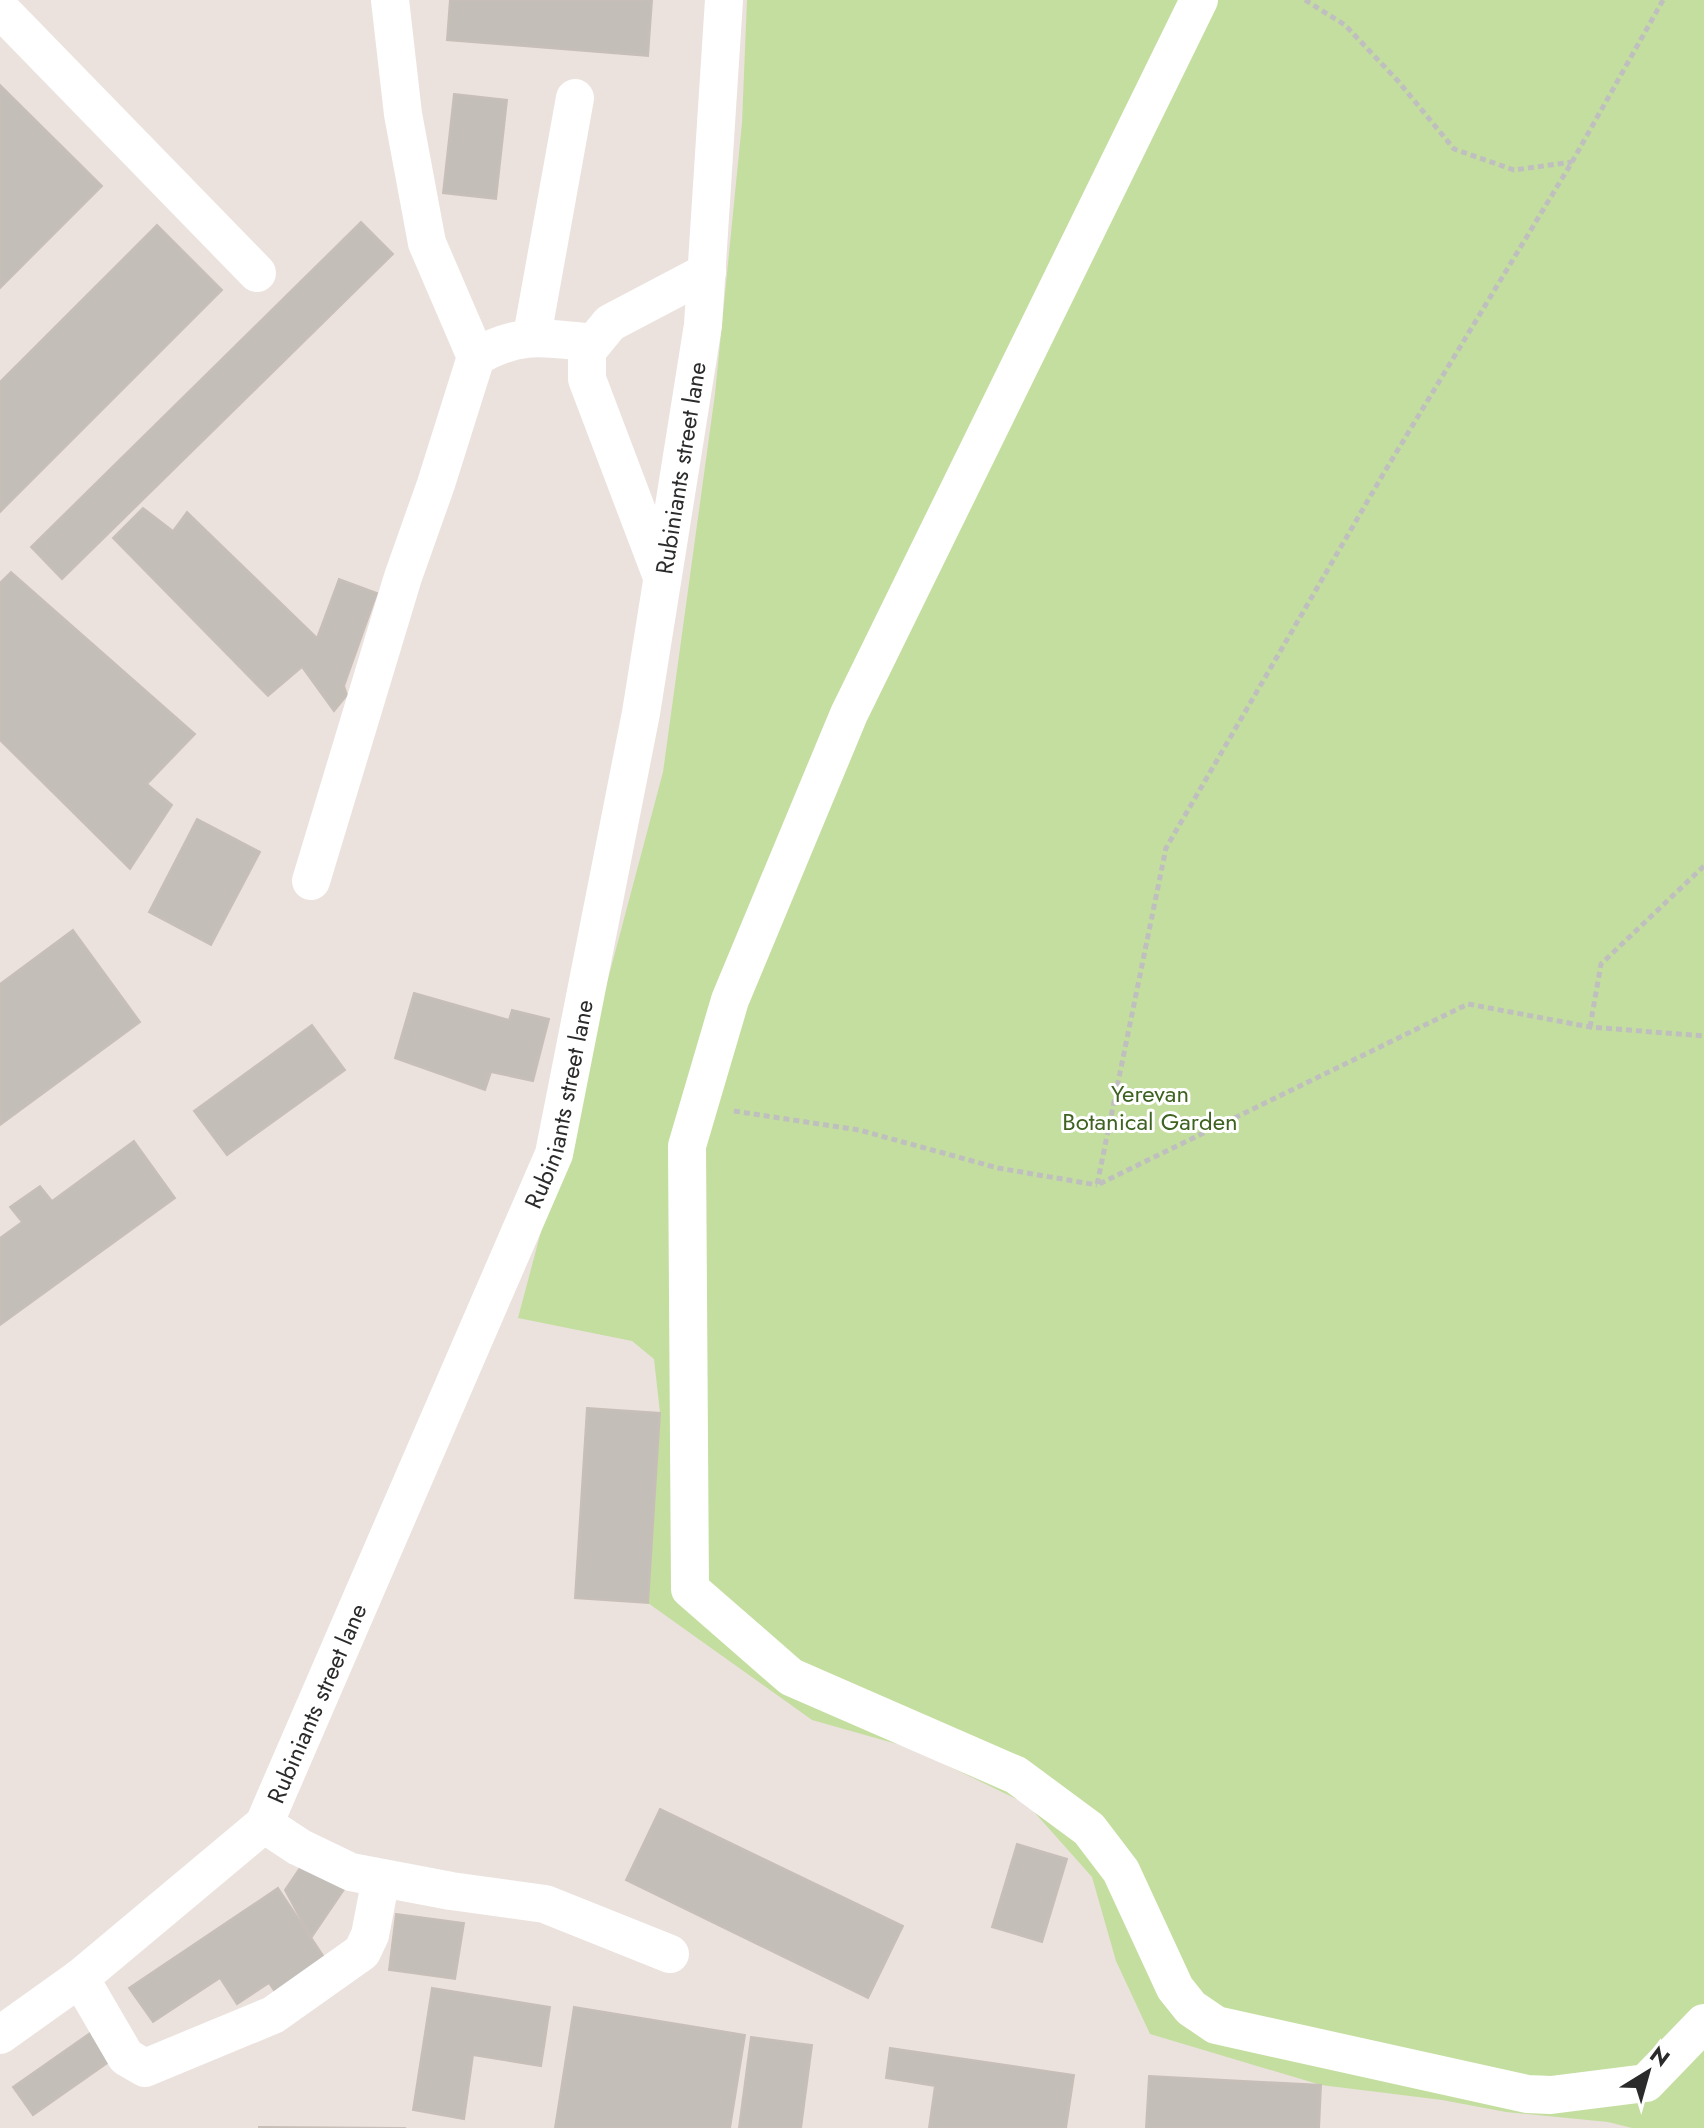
<svg xmlns="http://www.w3.org/2000/svg" width="1704" height="2128" viewBox="0 0 1704 2128" font-family="Jost,sans-serif">
  <rect width="100%" height="100%" fill="#ebe2de"/>
  <polygon fill="#c4de9f" points="747,0 1704,0 1704,2128 1632,2128 1608,2122 1506,2112 1442,2100 1321,2085 1150,2034 1116,1961 1092,1877 1027,1804 911,1748 812,1720 648,1603 660,1413 654,1359 632,1341 518,1318 663,772 715,394 742,123"/>
  <g fill="#c4beb9" stroke="#c7beb8" stroke-width="2">
    <polygon points="450,0 652,0 648,56 447,40"/>
    <polygon points="0,85 102,186 0,288"/>
    <polygon points="454,94 507,100 496,199 443,193"/>
    <polygon points="361,222 393,254 62,579 31,547"/>
    <polygon points="157,225 222,290 0,512 0,382"/>
    <polygon points="143,508 173,531 187,512 317,638 339,579 377,593 344,686 347,695 334,711 302,667 268,696 113,538"/>
    <polygon points="11,572 195,734 147,784 172,805 130,869 0,740 0,583"/>
    <polygon points="197,819 260,852 211,945 149,912"/>
    <polygon points="73,930 140,1022 0,1125 0,984"/>
    <polygon points="414,993 509,1020 512,1010 549,1019 533,1081 491,1072 485,1090 395,1058"/>
    <polygon points="312,1025 345,1070 227,1155 194,1111"/>
    <polygon points="134,1141 175,1198 0,1325 0,1238 22,1222 10,1207 40,1186 52,1201"/>
    <polygon points="587,1408 660,1413 648,1603 575,1598"/>
    <polygon points="660,1809 903,1926 868,1998 626,1880"/>
    <polygon points="1017,1844 1067,1859 1042,1942 992,1927"/>
    <polygon points="306,1859 349,1882 311,1938 285,1890"/>
    <polygon points="278,1888 332,1969 282,2002 269,1983 237,2004 220,1978 153,2022 129,1988"/>
    <polygon points="396,1914 464,1923 455,1979 389,1970"/>
    <polygon points="432,1988 550,2007 541,2066 473,2055 464,2119 413,2110"/>
    <polygon points="574,2007 745,2035 730,2128 555,2128"/>
    <polygon points="93,2031 113,2059 33,2115 13,2087"/>
    <polygon points="751,2037 812,2045 801,2128 739,2128"/>
    <polygon points="890,2048 1074,2075 1066,2128 929,2128 935,2086 886,2078"/>
    <polygon points="1149,2076 1321,2085 1319,2128 1146,2128"/>
    <polygon points="259,2127 406,2128 259,2128"/>
  </g>
  <g fill="none" stroke-linecap="round" stroke-linejoin="round">
    <g stroke="#bfbfbf" stroke-width="5" stroke-dasharray="6 4" stroke-linecap="butt">
      <polyline points="1305,0 1345,25 1398,81 1454,149 1514,170 1572,162"/>
      <polyline points="1663,0 1572,162 1385,471 1166,848 1097,1185 1468,1004 1590,1027 1704,1036"/>
      <polyline points="1590,1027 1601,964 1704,866"/>
      <polyline points="734,1111 859,1130 998,1168 1097,1185"/>
    </g>
    <g stroke="#fff" stroke-width="38">
      <polyline points="390,0 403,114 427,243 476,357"/>
      <polyline points="1199,0 849,714 730,1000 687,1146 690,1589 791,1677 1016,1775 1089,1829 1121,1871 1175,1988 1191,2008 1216,2025 1527,2094 1551,2095 1646,2083 1704,2023"/>
      <polyline points="0,9 257,273"/>
      <polyline points="532,336 575,98"/>
      <polyline points="662,577 587,379 587,351 610,323 707,272"/>
      <path d="M311,881L403,577L436,484L476,357C520,331 545,338 593,343"/>
      <polyline points="264,1824 299,1847 351,1872 451,1891 545,1904 670,1954"/>
      <polyline points="80,1978 126,2057 145,2068 273,2015 362,1952 370,1935 381,1878"/>
      <path id="s1" d="M0,2035L80,1978L264,1824L554,1154L641,713L703,325L724,0"/>
    </g>
  </g>
  <g text-anchor="middle" dominant-baseline="central" stroke-width="6" stroke-linejoin="round" paint-order="stroke">
    <g font-size="24" fill="#2b2b2b" stroke="#fff">
      <text stroke="none"><textPath href="#s1" startOffset="1766">Rubiniants street lane</textPath></text>
      <text stroke="none"><textPath href="#s1" startOffset="1118">Rubiniants street lane</textPath></text>
      <text stroke="none"><textPath href="#s1" startOffset="470">Rubiniants street lane</textPath></text>
    </g>
    <g font-size="24" fill="#3e6220" stroke="#fff">
      <text x="1150" y="1093">Yerevan<tspan x="1150" dy="28">Botanical Garden</tspan></text>
    </g>
  </g>
  <g transform="translate(1648 2072) rotate(37)" stroke="#ffffff" stroke-width="6" paint-order="stroke">
  <path d="M0-6L14 30L0 20L-14 30Z" fill="#2b2b2b"/>
  <text y="-12" font-size="22" font-weight="bold" text-anchor="middle" fill="#2b2b2b">N</text>
  </g>
</svg>
